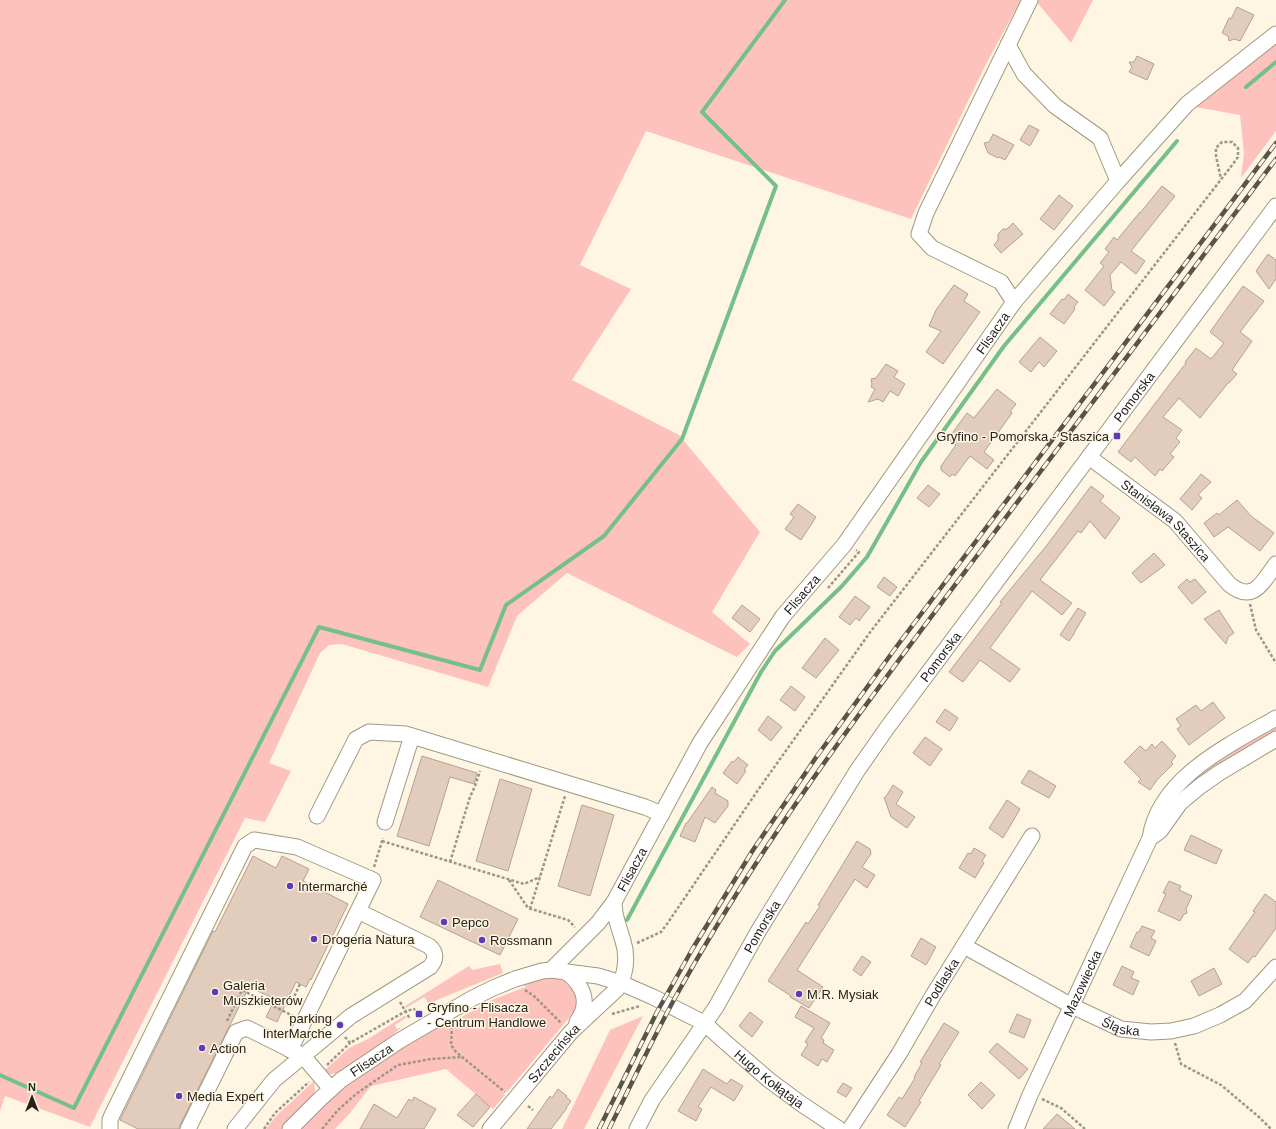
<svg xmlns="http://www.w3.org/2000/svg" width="1276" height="1129" viewBox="0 0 1276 1129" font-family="Helvetica,sans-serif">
  <rect width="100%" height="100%" fill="#fef6e3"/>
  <g fill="#fdc2bc">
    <polygon points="0,0 1021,0 986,64 911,219 646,131 580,265 631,289 572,380 679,435 760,532 712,612 750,644 737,657 567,573 517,616 488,687 342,644 329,645 320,653 269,763 291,771 265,822 245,818 90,1127 5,1096 0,1111"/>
    <polygon points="1035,0 1093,0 1071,43"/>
    <polygon points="1276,42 1276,131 1241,178 1244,154 1240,115 1190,106"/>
    <polygon points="1276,723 1276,734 1166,806 1198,773"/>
    <polygon points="500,964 503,973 437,1000 429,1004 424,997 406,1008 405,1006 469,966 472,970"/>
    <path d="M551,977C559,977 571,981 575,990C578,994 578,1001 579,1006L507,1092L505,1090L503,1092L505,1095L493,1109L446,1069L371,1086L350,1113L335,1129H299C316,1111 335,1093 356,1078C385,1056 418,1038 450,1020L451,1023L492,1000L525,987V983Z"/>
    <polygon points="404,1016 406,1016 406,1018 395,1025 397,1029 402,1027 377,1048 338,1073 330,1074 324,1071 349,1048 368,1039"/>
    <polygon points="643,1016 584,1129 562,1129 610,1030"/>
    <polygon points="314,1081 315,1091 313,1095 282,1129 266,1129 277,1115"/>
  </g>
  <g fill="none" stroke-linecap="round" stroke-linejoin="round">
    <g stroke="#75c089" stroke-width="4">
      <polyline points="1246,87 1276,62"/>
      <polyline points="627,920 761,672 775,651 842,586 867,557 921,462 1004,346 1177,141"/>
      <polyline points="0,1075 74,1108 319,627 480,670 506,605 604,536 682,439 776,186 702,112 785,0"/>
    </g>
  </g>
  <g fill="#e2ccbc" stroke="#b6a091">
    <polygon points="1237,7 1254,15 1240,41 1234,39 1229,41 1228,36 1222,33 1229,18 1231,19"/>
    <polygon points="1137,56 1154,64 1147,80 1129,72 1132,67 1129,62 1134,62"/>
    <polygon points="1029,125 1039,130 1030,146 1020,140"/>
    <polygon points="993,134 1014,145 1005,160 999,157 998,158 988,153 984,143 989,142"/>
    <polygon points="1162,186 1175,196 1131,251 1145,261 1136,274 1121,262 1110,275 1112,290 1115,292 1104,306 1085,290 1104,266 1100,263 1109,252 1105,249 1114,237 1117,240 1140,212 1140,213"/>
    <polygon points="1059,195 1073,206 1054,230 1040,219"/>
    <polygon points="1013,223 1023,234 1001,253 994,245 998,240 998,234 1003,229 1007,229"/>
    <polygon points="1268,254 1276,260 1276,279 1269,289 1256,271"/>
    <polygon points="954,285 968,294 964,301 980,312 943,364 926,352 941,331 929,326 936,310"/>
    <polygon points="1243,286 1264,301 1240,332 1252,341 1232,370 1237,374 1229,383 1228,383 1200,418 1179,398 1163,417 1182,430 1176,438 1180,442 1170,454 1174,457 1162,471 1160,469 1155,476 1135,457 1131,462 1118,452 1186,363 1185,362 1196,348 1211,359 1224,343 1210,332"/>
    <polygon points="1068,294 1078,302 1074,307 1075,309 1064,324 1050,314 1062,299 1064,300"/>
    <polygon points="1040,337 1057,351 1044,367 1039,362 1031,372 1019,362"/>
    <polygon points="886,364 898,371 894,377 905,384 898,396 890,391 883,402 878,399 868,402 875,389 871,387 872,384 871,379 876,378"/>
    <polygon points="997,389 1016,404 1010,412 1012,413 984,452 994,460 987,469 970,456 955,476 952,474 950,477 941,470 941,466 956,445 948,439 967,413 974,418"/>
    <polygon points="1201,474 1211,482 1198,495 1202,498 1192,510 1180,499"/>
    <polygon points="928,485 940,494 929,507 917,498"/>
    <polygon points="1091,486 1104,496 1100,501 1120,518 1105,539 1090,521 1081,533 1078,531 1040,580 1072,603 1062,615 1032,591 990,648 1020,669 1010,682 980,660 963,682 949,672 1002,603 1000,602 1047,545"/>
    <polygon points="1237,500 1251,516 1274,533 1260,551 1228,527 1214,537 1204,523 1217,513 1219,515"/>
    <polygon points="798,504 816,517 801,540 785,529 794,517 790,514"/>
    <polygon points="1154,553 1165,565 1141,583 1132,573"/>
    <polygon points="884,577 897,587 890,596 877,587"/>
    <polygon points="1187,579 1190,582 1195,579 1206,592 1192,604 1178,587"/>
    <polygon points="855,596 870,607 859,621 856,618 850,625 839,617"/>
    <polygon points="742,605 760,619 750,632 732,618"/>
    <polygon points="1078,608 1086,613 1074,633 1074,634 1069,641 1060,635"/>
    <polygon points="1219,610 1234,633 1228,637 1226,644 1204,619"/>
    <polygon points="825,638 839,650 816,678 802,668"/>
    <polygon points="791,686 805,697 795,711 780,700"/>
    <polygon points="1213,702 1225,718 1189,745 1177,729 1181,726 1176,719 1196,705 1201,711"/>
    <polygon points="945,709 958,718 950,731 936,722"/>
    <polygon points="768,716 782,727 771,741 758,730"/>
    <polygon points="925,737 942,749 930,766 913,753"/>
    <polygon points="1162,741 1176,756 1171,762 1173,764 1157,780 1150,790 1138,782 1141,779 1124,762 1140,746 1146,751 1152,744 1155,748"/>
    <polygon points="422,756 477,773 474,784 450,777 429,846 397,836"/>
    <polygon points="738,757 748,765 744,770 746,771 737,784 723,773 732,761 734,762"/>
    <polygon points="1029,770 1056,786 1049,798 1021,783"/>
    <polygon points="500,779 532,789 508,871 476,861"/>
    <polygon points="893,785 903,792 896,804 915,817 907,828 891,817 884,797 885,798"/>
    <polygon points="712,787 716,790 715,793 728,801 728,806 715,823 705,817 695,842 680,836 686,823 687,823"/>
    <polygon points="1007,800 1020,809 1003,838 989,828"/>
    <polygon points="582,805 614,815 590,896 558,886"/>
    <polygon points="1191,835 1222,850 1216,864 1184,850"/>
    <polygon points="857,841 870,849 871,854 862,867 875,875 867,888 855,879 797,970 823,987 809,1008 790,997 791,996 768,981 806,922 808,924 820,906 818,905"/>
    <polygon points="974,848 986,855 982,861 984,863 975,878 959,868 968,853 971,854"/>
    <polygon points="253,856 276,868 282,856 309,869 303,881 348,904 311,980 310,979 306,987 296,982 277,1022 266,1017 275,999 249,987 180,1125 179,1129 138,1129 120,1120 213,931 215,932"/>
    <polygon points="438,880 518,919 500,955 420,917"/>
    <polygon points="1169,881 1181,886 1179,890 1192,896 1186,909 1187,913 1184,914 1180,921 1158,911 1166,894 1163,893"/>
    <polygon points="1265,894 1276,902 1276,928 1255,957 1253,956 1248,963 1229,949 1255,912 1253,911"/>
    <polygon points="1142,926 1155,931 1151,938 1156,941 1149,956 1130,947 1137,932 1139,932"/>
    <polygon points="921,938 936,947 926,965 911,956"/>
    <polygon points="862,956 871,962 861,976 853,970"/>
    <polygon points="1122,966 1134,972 1131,978 1139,981 1133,995 1113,985"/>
    <polygon points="1214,968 1222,984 1199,996 1191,981"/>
    <polygon points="801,1006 830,1023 821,1038 824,1040 823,1043 834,1050 827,1062 822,1059 818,1066 801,1055 808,1044 805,1042 814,1028 795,1017"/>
    <polygon points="750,1012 763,1022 752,1037 739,1026"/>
    <polygon points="1017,1014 1031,1020 1024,1038 1009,1032"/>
    <polygon points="944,1023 959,1032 939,1064 941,1065 919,1101 921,1102 905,1127 887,1115 899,1097 902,1099 915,1078 914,1077 922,1063 920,1062"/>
    <polygon points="997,1043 1028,1069 1019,1079 989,1052"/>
    <polygon points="703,1069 727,1084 731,1079 743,1086 734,1101 711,1087 698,1107 702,1109 696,1121 678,1111"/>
    <polygon points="981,1082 995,1095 982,1109 968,1095"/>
    <polygon points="843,1083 852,1088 846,1097 837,1092"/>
    <polygon points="558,1089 567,1096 566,1097 571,1101 566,1108 567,1108 551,1129 527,1129 550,1096 552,1098"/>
    <polygon points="476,1094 490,1107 473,1127 457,1115"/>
    <polygon points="414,1097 436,1109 424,1129 360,1129 374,1104 397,1118 409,1099 412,1101"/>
    <polygon points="1057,1114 1075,1129 1043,1129"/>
  </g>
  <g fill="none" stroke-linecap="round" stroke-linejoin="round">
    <defs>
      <g id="minor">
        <polyline points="1118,181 1187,104 1276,34"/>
        <polyline points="1014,302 1001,282 932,248 919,234 926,213 1030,0"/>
        <path id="s1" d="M1089,457L1175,521L1229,584C1253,604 1262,583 1276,564"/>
        <polyline points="317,816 356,739 369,732 406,734 412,736 645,807 662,814"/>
        <polyline points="385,822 412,736"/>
        <polyline points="1150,838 1160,831 1180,803 1199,787 1219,773 1276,739"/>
        <path id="s2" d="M964,946L1072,1006L1121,1029L1151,1032L1171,1031L1194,1026L1220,1015L1245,1001L1276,967"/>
        <path id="s3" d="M551,970L598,923L614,902L700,743L783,616L844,545L1014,302L1118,181L1100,138L1055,106L1024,74L1008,45"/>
        <path d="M563,971C575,976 586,992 584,1005C584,1011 580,1017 577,1022"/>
        <polyline points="110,1129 110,1120 112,1115 245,846 254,840 297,847 373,880 290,1050"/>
        <path d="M188,1129L236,1032L247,1028L303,1056L351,1016L430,967C437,959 436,952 429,946L358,911"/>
        <polyline points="235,1129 274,1080 303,1056 331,1089"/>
        <path id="s4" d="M290,1129L321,1098L341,1080L399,1041L471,999L493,988L515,979L542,971L551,970L598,976L621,983L653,997L704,1023L724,1041L769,1080L800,1103L839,1129"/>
        <path id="s5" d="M490,1129L571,1032L617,989C626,976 628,956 623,941C619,926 614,918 614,902"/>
        <path id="s6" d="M637,1129L652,1100L716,1007L759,930L857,771L887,728L1276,206"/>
        <path id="s7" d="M850,1129L899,1054L932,997L1032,836"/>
        <path id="s8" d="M1016,1129L1030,1095L1150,838C1159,778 1229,745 1276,718"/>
      </g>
    </defs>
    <use href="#minor" stroke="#a19882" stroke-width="17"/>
    <g stroke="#9c9688" stroke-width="2.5" stroke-dasharray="3 2" stroke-linecap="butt">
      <polyline points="828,588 859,552 856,550"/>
      <polyline points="1250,604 1256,630 1276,663"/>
      <polyline points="382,841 524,884 540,877"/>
      <polyline points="450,862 470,797 475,786 480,771"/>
      <polyline points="374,867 383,838"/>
      <polyline points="509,880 528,908 568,920 575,927"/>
      <polyline points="530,909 565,796"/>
      <polyline points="637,943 661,932 667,924 758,790 871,631 1233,164 1238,157 1238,148 1232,142 1222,142 1216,148 1216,156 1221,179"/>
      <polyline points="525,990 534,996 561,1023"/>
      <polyline points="299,1002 293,999 300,984"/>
      <polyline points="400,1002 410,1019"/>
      <polyline points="612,1014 640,1006"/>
      <polyline points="227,1021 242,990 293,1016"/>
      <polyline points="452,1026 451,1045 456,1052 505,1092"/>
      <polyline points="345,1037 350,1043 406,1011 414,1009 418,1014 419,1013"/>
      <polyline points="1175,1043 1181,1064 1221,1085 1259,1117 1271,1129"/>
      <polyline points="327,1065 350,1043"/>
      <polyline points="1042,1099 1061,1108 1085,1129"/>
      <polyline points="528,1106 533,1110"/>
      <polyline points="264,1129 275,1113 309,1082"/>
      <polyline points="322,1129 338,1110 356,1094 398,1065 431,1059 462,1057"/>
    </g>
    <use href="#minor" stroke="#fff" stroke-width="15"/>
    <defs>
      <g id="rail">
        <polyline points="599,1129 657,1012 693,948 753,850 817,756 897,646 1276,143"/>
        <path d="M609,1129C631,1085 652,1040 676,996C761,842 867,702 973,561C1074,427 1175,293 1276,159"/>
      </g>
    </defs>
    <use href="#rail" stroke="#595449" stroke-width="4.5"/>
    <use href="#rail" stroke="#fef6e3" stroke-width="3" stroke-dasharray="9" stroke-linecap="butt"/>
  </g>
  <g fill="#5d3db5" stroke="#fef6e3" stroke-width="1.5">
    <rect x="1113" y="432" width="8" height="8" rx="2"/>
    <circle cx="290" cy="886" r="4"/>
    <circle cx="444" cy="922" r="4"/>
    <circle cx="314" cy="939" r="4"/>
    <circle cx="482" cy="940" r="4"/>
    <circle cx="215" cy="992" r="4"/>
    <circle cx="799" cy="994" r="4"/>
    <rect x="415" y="1010" width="8" height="8" rx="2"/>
    <circle cx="340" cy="1025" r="4"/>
    <circle cx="202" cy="1048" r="4"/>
    <circle cx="179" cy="1096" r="4"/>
  </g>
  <g text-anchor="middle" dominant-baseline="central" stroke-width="3" stroke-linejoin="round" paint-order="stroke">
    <g font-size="13" fill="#26221a" stroke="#fef6e3">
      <text stroke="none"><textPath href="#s3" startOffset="778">Flisacza</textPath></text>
      <text stroke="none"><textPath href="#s6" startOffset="886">Pomorska</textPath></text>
      <text stroke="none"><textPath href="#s1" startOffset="100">Stanisława Staszica</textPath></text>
      <text stroke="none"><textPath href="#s3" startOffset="454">Flisacza</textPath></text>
      <text stroke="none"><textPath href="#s6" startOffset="562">Pomorska</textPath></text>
      <text stroke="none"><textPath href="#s3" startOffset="130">Flisacza</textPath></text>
      <text stroke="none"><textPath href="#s6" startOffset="238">Pomorska</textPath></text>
      <text stroke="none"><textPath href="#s7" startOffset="173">Podlaska</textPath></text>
      <text stroke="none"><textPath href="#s8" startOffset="160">Mazowiecka</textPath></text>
      <text stroke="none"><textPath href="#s2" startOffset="177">Śląska</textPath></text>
      <text stroke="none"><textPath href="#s5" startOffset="99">Szczecińska</textPath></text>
      <text stroke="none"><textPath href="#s4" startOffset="107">Flisacza</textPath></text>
      <text stroke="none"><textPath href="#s4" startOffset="559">Hugo Kołłątaja</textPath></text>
    </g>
    <g font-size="13" fill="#26221a" stroke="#fef6e3" text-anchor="start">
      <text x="1109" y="436" text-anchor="end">Gryfino - Pomorska - Staszica</text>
      <text x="298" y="886">Intermarché</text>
      <text x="452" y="922">Pepco</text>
      <text x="322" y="939">Drogeria Natura</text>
      <text x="490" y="940">Rossmann</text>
      <text x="223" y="985">Galeria<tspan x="223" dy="15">Muszkieterów</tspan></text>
      <text x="807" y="994">M.R. Mysiak</text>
      <text x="427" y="1007">Gryfino - Flisacza<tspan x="427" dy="15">- Centrum Handlowe</tspan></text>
      <text x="332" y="1018" text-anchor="end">parking<tspan x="332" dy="15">InterMarche</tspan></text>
      <text x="210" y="1048">Action</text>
      <text x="187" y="1096">Media Expert</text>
    </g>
  </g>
  <g transform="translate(32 1097)" stroke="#fef6e3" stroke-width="3" paint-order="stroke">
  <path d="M0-3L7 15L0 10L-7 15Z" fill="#26221a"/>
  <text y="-6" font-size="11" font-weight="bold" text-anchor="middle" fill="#26221a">N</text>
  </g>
</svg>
